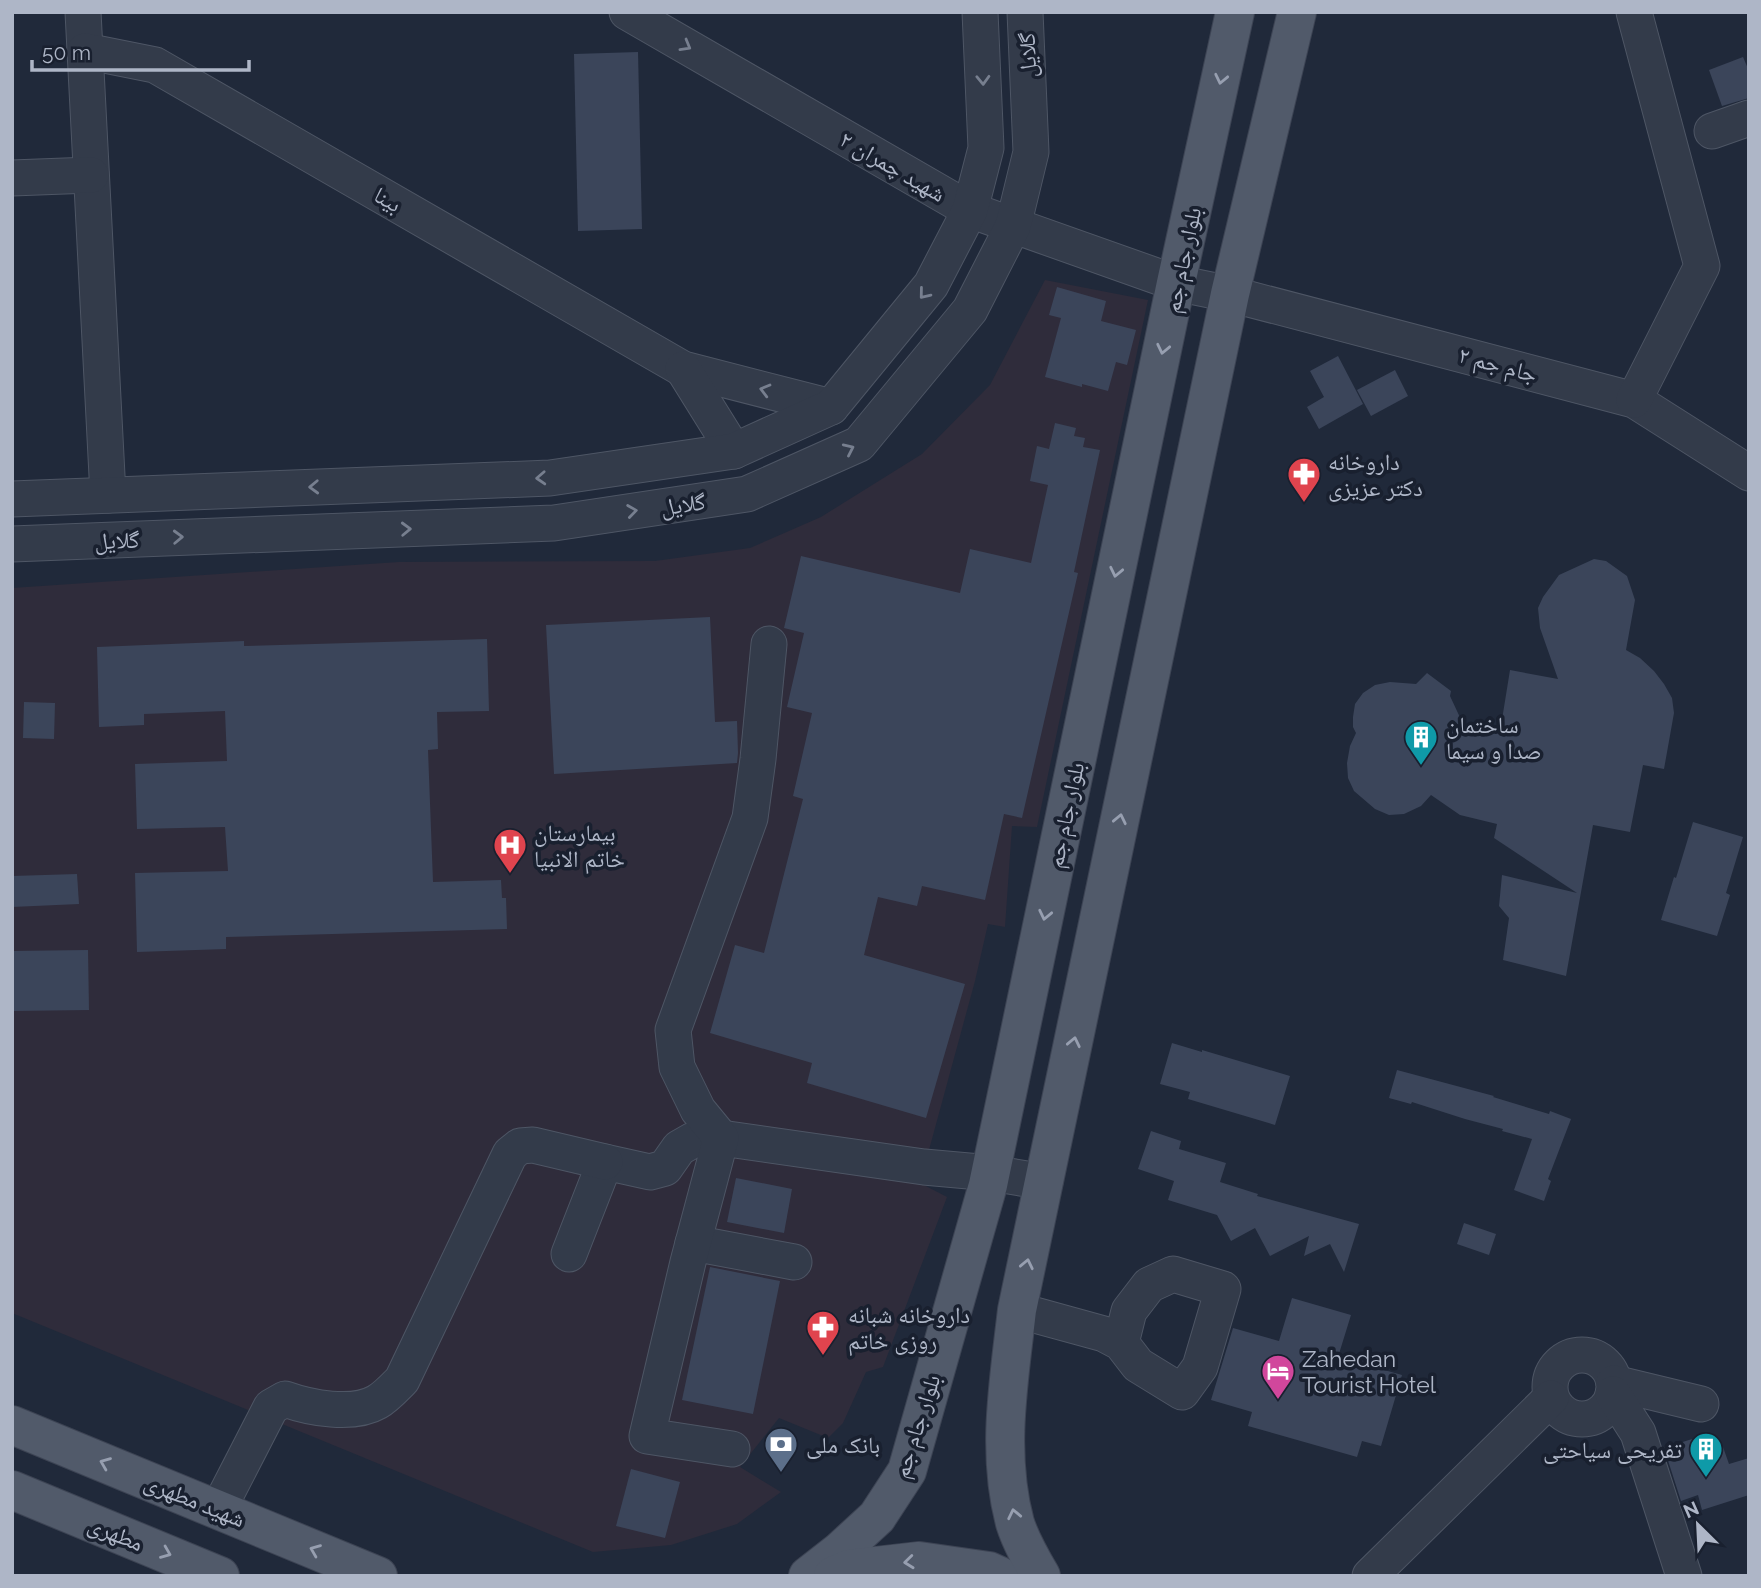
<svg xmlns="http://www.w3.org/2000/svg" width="1761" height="1588" viewBox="0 0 1761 1588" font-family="Raleway,'Noto Naskh Arabic',sans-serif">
  <rect width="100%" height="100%" fill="#20293a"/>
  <polygon fill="#2f2c3b" points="1045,280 1148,300 1037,827 1012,826 1005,927 988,924 975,981 920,1183 947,1197 883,1367 866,1372 843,1423 828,1438 779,1418 740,1467 781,1492 737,1524 671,1545 593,1552 12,1313 12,588 399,562 655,561 750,548 821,517 922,454 990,385"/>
  <g fill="#3b455a">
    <polygon points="638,52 642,229 578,231 574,54"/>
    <polygon points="1743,57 1749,71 1749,98 1722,106 1709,70"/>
    <polygon points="1057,287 1106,301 1101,321 1136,330 1127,365 1116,362 1108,391 1082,384 1082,387 1045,377 1061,318 1049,315"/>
    <polygon points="1338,356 1363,404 1319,429 1307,407 1324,397 1310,371"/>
    <polygon points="1395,370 1408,396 1371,416 1357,390"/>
    <polygon points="1055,423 1076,428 1074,436 1085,438 1083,447 1100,450 1074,572 1078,573 1022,818 1004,814 985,900 922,886 917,906 878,897 864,955 965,984 926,1118 807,1083 812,1063 710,1033 735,945 764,953 803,799 793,796 812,713 787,707 804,633 784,628 801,556 960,593 970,549 1031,563 1048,485 1030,481 1037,446 1049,449"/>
    <polygon points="1594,559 1606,561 1627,576 1635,600 1626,650 1640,658 1654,671 1664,684 1672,698 1674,713 1664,769 1643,765 1630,832 1593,825 1566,976 1503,960 1509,918 1499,906 1502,875 1577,893 1494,838 1497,824 1460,815 1431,795 1421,806 1404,814 1389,815 1375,809 1354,791 1348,778 1347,763 1350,746 1356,733 1353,727 1353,717 1355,704 1363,693 1375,685 1390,682 1416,684 1427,673 1451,691 1450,696 1464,726 1500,732 1510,670 1558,679 1540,628 1538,608 1543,597 1559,575"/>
    <polygon points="710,617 715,722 737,721 738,753 737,763 554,774 546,625"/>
    <polygon points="487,639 489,711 437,712 438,749 428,750 433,882 501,880 502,898 506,898 507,929 226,937 226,949 137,952 135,873 228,871 225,827 137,829 135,764 227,761 225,711 144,714 144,725 99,727 97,647 244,641 244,646"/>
    <polygon points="24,702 55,703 54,739 23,738"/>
    <polygon points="1693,822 1743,837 1726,893 1730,895 1717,936 1661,920 1674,877 1676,878"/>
    <polygon points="77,874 79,904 12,907 12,876"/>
    <polygon points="88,950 89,1010 12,1011 12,951"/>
    <polygon points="1172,1043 1202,1052 1202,1050 1290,1076 1275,1125 1188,1099 1190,1092 1160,1084"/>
    <polygon points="1397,1070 1494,1096 1493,1097 1549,1114 1550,1111 1571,1119 1548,1179 1551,1181 1544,1201 1514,1190 1532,1139 1502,1131 1503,1129 1465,1119 1412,1102 1411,1104 1389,1098"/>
    <polygon points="1151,1131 1181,1141 1179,1149 1226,1163 1220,1182 1258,1194 1257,1196 1359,1224 1344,1272 1330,1244 1304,1256 1309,1236 1270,1256 1255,1228 1231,1241 1217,1215 1168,1200 1174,1181 1138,1169"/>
    <polygon points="736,1178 792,1189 784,1233 727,1222"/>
    <polygon points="1464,1223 1496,1234 1489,1255 1457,1244"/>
    <polygon points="710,1267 780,1281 753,1414 682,1400"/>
    <polygon points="1292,1298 1351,1315 1338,1357 1402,1375 1381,1446 1362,1441 1357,1457 1248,1426 1252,1412 1211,1400 1233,1328 1279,1341"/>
    <polygon points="1692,1439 1697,1455 1723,1447 1729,1464 1749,1458 1749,1495 1702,1510 1698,1495 1681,1501 1664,1448"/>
    <polygon points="631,1469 680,1482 665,1538 616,1526"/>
  </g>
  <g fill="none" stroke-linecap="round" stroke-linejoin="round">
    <defs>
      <g id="minor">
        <polyline points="83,12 108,495"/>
        <polyline points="627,12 970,210 1176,283 1230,294 1634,400 1749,473"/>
        <polyline points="85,51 155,65 683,369 831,407"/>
        <polyline points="1712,131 1749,118"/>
        <polyline points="12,178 91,175"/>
        <polyline points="683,369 734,451"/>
        <polyline points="1634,400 1702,266 1634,12"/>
        <polyline points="12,499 550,478 734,451 831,407 931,285 970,210 986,148 980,12"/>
        <polyline points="12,544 554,523 747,494 859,444 970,310 1013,226 1031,152 1025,12"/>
        <polyline points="693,1243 794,1262"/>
        <polyline points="569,1254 605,1162 650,1172 665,1168 679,1148 693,1140 721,1138 924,1167 991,1173 1045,1182"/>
        <polyline points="1017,1310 1104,1334 1121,1343 1138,1365 1182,1392 1200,1367 1223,1289 1173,1274 1149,1285 1129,1311 1121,1343"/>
        <circle cx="1582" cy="1387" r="32"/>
        <polyline points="1614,1383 1701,1404"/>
        <polyline points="1613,1394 1638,1433 1684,1576"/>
        <polyline points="732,1449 647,1436 688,1262 721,1138 698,1110 677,1067 673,1030 750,818 758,759 769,644"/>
        <path d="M218,1510L271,1407L285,1399C310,1408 353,1416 377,1402C386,1397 395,1387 402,1380L510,1154L520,1146L533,1145L605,1162"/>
        <polyline points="1370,1576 1551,1398"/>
      </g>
      <g id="major">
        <polyline points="12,1425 378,1576"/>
        <polyline points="12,1490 220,1576"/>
        <polyline points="808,1576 840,1551 877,1517 907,1471 988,1185 1176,283 1235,12"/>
        <polyline points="833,1576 849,1569 919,1561 989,1571 1000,1576"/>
        <path d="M1041,1576C1031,1559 1021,1542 1015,1523C996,1453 1009,1380 1017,1310L1230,294L1297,12"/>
      </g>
    </defs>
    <use href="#minor" stroke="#4e5665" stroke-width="37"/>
    <use href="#major" stroke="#3d4454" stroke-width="40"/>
    <use href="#minor" stroke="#333b4a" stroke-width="35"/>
    <use href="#major" stroke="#515a6a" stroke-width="38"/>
  </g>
  <defs><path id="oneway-chevron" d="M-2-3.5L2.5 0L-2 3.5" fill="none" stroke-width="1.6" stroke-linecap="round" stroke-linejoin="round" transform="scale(1.75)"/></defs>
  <g stroke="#777f8f">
    <use href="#oneway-chevron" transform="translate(686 46) rotate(30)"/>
    <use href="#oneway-chevron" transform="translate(983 80) rotate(88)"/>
    <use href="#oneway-chevron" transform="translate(924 294) rotate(129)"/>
    <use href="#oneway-chevron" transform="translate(765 390) rotate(-165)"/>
    <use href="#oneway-chevron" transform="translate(849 449) rotate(-25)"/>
    <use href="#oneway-chevron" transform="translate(541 478) rotate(177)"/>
    <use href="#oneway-chevron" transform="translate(314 487) rotate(178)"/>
    <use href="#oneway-chevron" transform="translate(632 511) rotate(-8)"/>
    <use href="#oneway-chevron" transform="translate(406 529) rotate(-2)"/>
    <use href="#oneway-chevron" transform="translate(178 537) rotate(-2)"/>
  </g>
  <g stroke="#979fb0">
    <use href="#oneway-chevron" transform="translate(1221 79) rotate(102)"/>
    <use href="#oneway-chevron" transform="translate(1163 349) rotate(102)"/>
    <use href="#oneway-chevron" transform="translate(1116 572) rotate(102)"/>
    <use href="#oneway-chevron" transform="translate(1120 819) rotate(-78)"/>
    <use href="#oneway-chevron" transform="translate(1045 915) rotate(102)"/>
    <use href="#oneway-chevron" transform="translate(1074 1042) rotate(-78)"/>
    <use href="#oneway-chevron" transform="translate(1027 1264) rotate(-78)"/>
    <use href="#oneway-chevron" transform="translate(105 1463) rotate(-158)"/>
    <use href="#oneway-chevron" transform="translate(1014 1514) rotate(-102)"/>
    <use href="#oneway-chevron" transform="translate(315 1550) rotate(-158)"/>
    <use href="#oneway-chevron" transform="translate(166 1553) rotate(22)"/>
    <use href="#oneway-chevron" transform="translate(909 1562) rotate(174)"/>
  </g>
  <defs>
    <symbol id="pharmacy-pin" viewBox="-11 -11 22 30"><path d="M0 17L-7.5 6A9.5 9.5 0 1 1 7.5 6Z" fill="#e0444e" stroke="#19202f"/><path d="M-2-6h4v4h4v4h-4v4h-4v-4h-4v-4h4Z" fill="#fff"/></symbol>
    <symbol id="building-pin" viewBox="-11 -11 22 30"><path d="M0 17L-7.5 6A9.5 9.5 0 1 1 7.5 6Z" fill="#0f9aa8" stroke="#19202f"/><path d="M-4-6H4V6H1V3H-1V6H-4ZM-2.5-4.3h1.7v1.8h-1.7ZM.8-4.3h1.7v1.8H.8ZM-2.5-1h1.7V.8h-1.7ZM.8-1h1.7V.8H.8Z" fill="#fff"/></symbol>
    <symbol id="hospital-pin" viewBox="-11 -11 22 30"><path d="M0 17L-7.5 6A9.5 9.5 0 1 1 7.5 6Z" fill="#e0444e" stroke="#19202f"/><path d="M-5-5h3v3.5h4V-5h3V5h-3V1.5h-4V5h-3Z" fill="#fff"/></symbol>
    <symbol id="hotel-pin" viewBox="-11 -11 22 30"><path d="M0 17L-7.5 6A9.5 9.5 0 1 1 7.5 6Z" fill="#d1479c" stroke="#19202f"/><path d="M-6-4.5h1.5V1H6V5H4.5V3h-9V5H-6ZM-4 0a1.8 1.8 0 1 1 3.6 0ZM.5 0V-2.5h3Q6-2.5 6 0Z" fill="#fff"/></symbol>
    <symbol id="bank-pin" viewBox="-11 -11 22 30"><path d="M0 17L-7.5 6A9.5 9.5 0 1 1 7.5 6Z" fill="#5c6f8a" stroke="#19202f"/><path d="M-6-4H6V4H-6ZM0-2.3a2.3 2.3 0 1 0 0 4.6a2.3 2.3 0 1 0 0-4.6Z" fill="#fff"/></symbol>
  </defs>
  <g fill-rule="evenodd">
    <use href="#pharmacy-pin" x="1285" y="455" width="38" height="52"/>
    <use href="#building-pin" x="1402" y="718" width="38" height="52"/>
    <use href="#hospital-pin" x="491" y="826" width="38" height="52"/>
    <use href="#pharmacy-pin" x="804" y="1308" width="38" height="52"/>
    <use href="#hotel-pin" x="1259" y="1352" width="38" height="52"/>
    <use href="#bank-pin" x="762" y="1425" width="38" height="52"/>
    <use href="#building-pin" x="1687" y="1430" width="38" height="52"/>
  </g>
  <g text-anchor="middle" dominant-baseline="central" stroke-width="7" stroke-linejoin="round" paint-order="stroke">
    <g font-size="23" fill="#aeb6c7" stroke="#19202f">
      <text transform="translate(1027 55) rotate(-92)">گلایل</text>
      <text transform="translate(893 166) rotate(30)">شهید چمران ۲</text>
      <text transform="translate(388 199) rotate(30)">بینا</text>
      <text transform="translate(1182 260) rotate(-78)">بلوار جام جم</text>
      <text transform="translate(1498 364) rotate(15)">جام جم ۲</text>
      <text transform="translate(683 504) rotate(-8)">گلایل</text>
      <text transform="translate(117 540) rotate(-2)">گلایل</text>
      <text transform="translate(1065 815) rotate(-78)">بلوار جام جم</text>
      <text transform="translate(916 1426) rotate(-72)">بلوار جام جم</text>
      <text transform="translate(195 1500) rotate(22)">شهید مطهری</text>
      <text transform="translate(116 1533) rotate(22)">مطهری</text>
    </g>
    <g font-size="23" fill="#aeb6c7" stroke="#19202f" text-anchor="start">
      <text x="1328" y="461">داروخانه<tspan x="1328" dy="26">دکتر عزیزی</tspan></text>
      <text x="1446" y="724">ساختمان<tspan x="1446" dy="26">صدا و سیما</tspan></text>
      <text x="534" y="832">بیمارستان<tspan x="534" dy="26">خاتم الانبیا</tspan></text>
      <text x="848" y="1314">داروخانه شبانه<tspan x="848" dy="26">روزی خاتم</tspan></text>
      <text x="1302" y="1358">Zahedan<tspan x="1302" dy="26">Tourist Hotel</tspan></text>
      <text x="806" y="1444">بانک ملی</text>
      <text x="1682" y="1449" text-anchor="end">تفریحی سیاحتی</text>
    </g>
  </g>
  <rect width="1761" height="1588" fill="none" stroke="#aeb6c7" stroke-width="28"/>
  <g transform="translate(1698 1525) rotate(336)" stroke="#19202f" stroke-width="5" paint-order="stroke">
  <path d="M0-5L12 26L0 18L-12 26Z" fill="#aeb6c7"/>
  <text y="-10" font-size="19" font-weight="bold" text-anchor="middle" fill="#aeb6c7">N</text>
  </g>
  <path d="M32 60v10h217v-10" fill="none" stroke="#aeb6c7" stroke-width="3.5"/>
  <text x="42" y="60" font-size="21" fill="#aeb6c7" stroke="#19202f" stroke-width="5" paint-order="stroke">50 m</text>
</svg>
